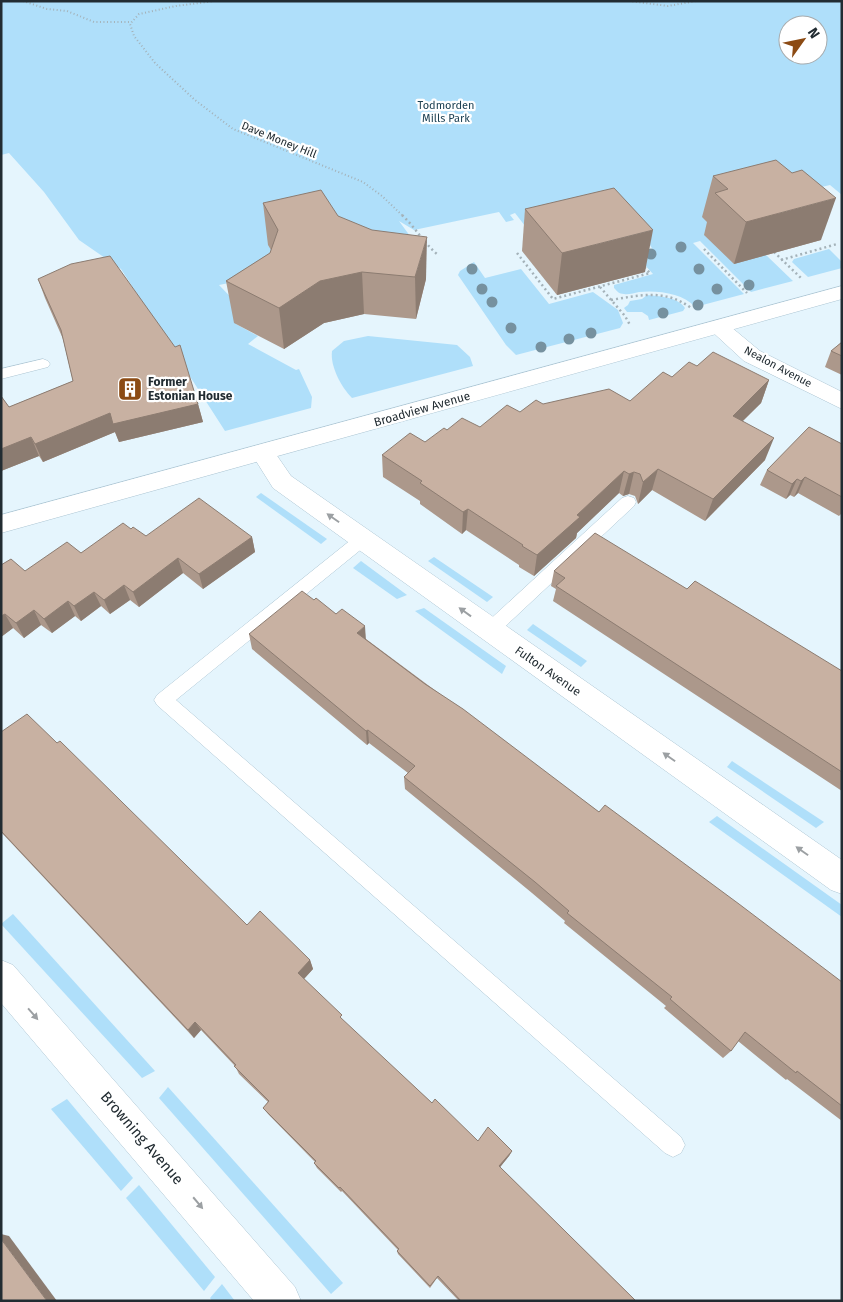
<svg xmlns="http://www.w3.org/2000/svg" width="843" height="1302" viewBox="0 0 843 1302" font-family="'Fira Sans',sans-serif">
  <rect width="100%" height="100%" fill="#e5f5fd"/>
  <g fill="#afdffa" fill-rule="evenodd">
    <path d="M1,1H842V195L830,185L763,201L766,255L793,281L751,292L700,241L693,243L744,294L695,307C683,293 657,290 639,292C634,293 628,295 624,294C619,294 617,291 614,288V285L653,274L635,254L653,250L650,245L532,235L515,213L510,215L514,220L506,222L499,212L414,230L399,221L410,236L269,245L283,272L219,285L247,314L236,324L258,336L248,344L296,370L299,369L312,397L311,408L225,431L121,269L79,240L44,192L9,153L1,155ZM788,25H818V55H788Z"/>
    <polygon points="829,249 842,262 842,268 808,277 792,262 794,259"/>
    <polygon points="474,262 485,278 521,269 549,304 593,292 618,310 623,323 620,328 516,355 506,345 458,275 460,271"/>
    <path d="M647,295C659,296 678,297 685,308L683,311L649,320L648,316L642,312H627L624,308L628,305L630,301L642,299Z"/>
    <path d="M368,336L457,345L470,357L473,366L352,398C341,387 330,366 332,351L344,341Z"/>
    <polygon points="261,493 327,539 321,544 256,497"/>
    <polygon points="434,557 493,597 487,602 428,561"/>
    <polygon points="361,561 407,595 397,599 353,568"/>
    <polygon points="424,608 506,666 502,674 415,611"/>
    <polygon points="533,624 587,661 581,667 527,630"/>
    <polygon points="732,761 824,822 816,828 727,767"/>
    <polygon points="717,816 842,905 842,917 709,822"/>
    <polygon points="13,914 155,1071 142,1078 1,924"/>
    <polygon points="168,1087 343,1283 331,1294 159,1098"/>
    <polygon points="67,1099 133,1178 121,1191 51,1109"/>
    <polygon points="139,1185 215,1277 204,1291 126,1198"/>
    <polygon points="222,1284 235,1301 212,1301 210,1298"/>
  </g>
  <g fill="none" stroke-linecap="round" stroke-linejoin="round">
    <defs>
      <g id="service">
        <polygon points="43,359 48,361 50,364 48,367 1,379 1,369"/>
        <polygon points="628,496 634,498 636,502 634,506 496,635 490,637 484,635 481,630 484,625 622,498"/>
        <polygon points="363,533 369,535 371,539 369,543 176,700 681,1137 685,1145 681,1153 673,1157 665,1153 157,705 154,700 157,695 357,535"/>
      </g>
      <g id="minor">
        <polygon points="718,320 725,322 760,351 842,392 842,409 744,361 707,327 711,322"/>
        <polygon points="263,445 271,447 291,476 842,860 842,894 831,890 273,488 251,453 255,447"/>
        <polygon points="1,960 13,965 295,1287 301,1301 254,1301 1,1003"/>
      </g>
      <polygon id="secondary" points="842,286 842,299 1,533 1,515"/>
    </defs>
    <use href="#service" stroke="#acc5d3" stroke-width="1"/>
    <use href="#minor" stroke="#acc5d3" stroke-width="1"/>
    <use href="#secondary" stroke="#acc5d3" stroke-width="1"/>
    <g stroke="#a4b2b9" stroke-width="2" stroke-dasharray="1 2.5" stroke-linecap="butt">
      <polyline points="23,1 47,9 67,11 94,22 131,22"/>
      <polyline points="215,1 176,6 139,14 130,24 134,36 155,63 195,100 233,129 363,182 382,196 403,216"/>
      <polyline points="629,1 668,6 696,1"/>
    </g>
    <g stroke="#a4b2b9" stroke-width="2.5" stroke-dasharray="2 3" stroke-linecap="butt">
      <path d="M402,215C415,227 423,242 437,254"/>
      <polyline points="704,249 747,293"/>
      <polyline points="774,252 801,278"/>
      <polyline points="517,253 553,299 650,273 644,267"/>
      <polyline points="781,260 837,244"/>
      <polyline points="600,287 625,316 630,325"/>
      <path d="M611,300C640,295 666,289 691,308"/>
    </g>
    <use href="#service" fill="#fff" fill-rule="evenodd"/>
    <use href="#minor" fill="#fff" fill-rule="evenodd"/>
    <use href="#secondary" fill="#fff" fill-rule="evenodd"/>
  </g>
  <g fill="#76919f">
    <circle cx="681" cy="247" r="5.5"/>
    <circle cx="651" cy="254" r="5.5"/>
    <circle cx="472" cy="269" r="5.5"/>
    <circle cx="699" cy="269" r="5.5"/>
    <circle cx="749" cy="285" r="5.5"/>
    <circle cx="482" cy="289" r="5.5"/>
    <circle cx="717" cy="289" r="5.5"/>
    <circle cx="492" cy="302" r="5.5"/>
    <circle cx="698" cy="305" r="5.5"/>
    <circle cx="663" cy="313" r="5.5"/>
    <circle cx="511" cy="328" r="5.5"/>
    <circle cx="591" cy="333" r="5.5"/>
    <circle cx="569" cy="339" r="5.5"/>
    <circle cx="541" cy="347" r="5.5"/>
  </g>
  <g fill="#ac988b">
    <polygon points="713,176 821,240 734,264 704,235 707,222 702,217"/>
    <polygon points="263,203 338,216 426,279 416,319 364,314 324,323 284,349 234,323 226,281 270,253 271,250 268,245"/>
    <polygon points="525,209 645,272 557,295 522,251"/>
    <polygon points="38,279 198,404 203,422 119,442 115,432 43,462 39,456 1,471 1,396 9,407 73,381 63,339 45,298"/>
    <polygon points="842,342 842,375 825,367 831,351"/>
    <polygon points="697,366 769,380 761,403 743,421 765,460 705,521 652,490 638,504 635,496 629,494 623,496 619,493 577,533 576,538 534,576 519,567 519,565 466,530 462,534 420,504 420,501 383,477 382,455 425,442 447,430 480,427 543,404 630,401 672,377"/>
    <polygon points="842,444 842,514 841,514 839,516 798,493 794,497 790,495 786,499 760,485 767,470"/>
    <polygon points="131,529 146,536 252,537 255,552 203,589 183,573 139,607 130,600 110,614 101,606 81,621 75,616 52,633 41,625 24,638 13,628 1,637 1,565 25,571 81,553"/>
    <polygon points="554,571 687,589 842,671 842,791 553,601 556,589 551,586"/>
    <polygon points="314,600 336,614 366,639 599,812 842,982 842,1121 787,1079 786,1080 738,1041 731,1051 723,1058 664,1008 666,1006 564,923 565,921 532,893 405,789 404,777 408,773 369,743 367,745 252,649 249,634"/>
    <polygon points="1,732 247,925 310,960 313,969 304,979 343,1021 432,1103 478,1141 512,1151 509,1156 500,1167 636,1301 459,1301 437,1278 430,1288 398,1254 397,1251 398,1250 342,1191 341,1192 317,1168 314,1163 315,1162 268,1114 263,1108 268,1102 239,1074 235,1066 201,1030 194,1038 1,832"/>
  </g>
  <g fill="#8c7c71">
    <polygon points="836,198 821,240 734,264 746,222"/>
    <polygon points="653,230 645,272 557,295 562,253"/>
    <polygon points="427,237 426,279 416,319 415,277"/>
    <polygon points="362,272 364,314 324,323 284,349 279,308 320,281"/>
    <polygon points="769,380 761,403 725,438 733,416"/>
    <polygon points="198,404 203,422 119,442 115,432 43,462 35,444 110,413"/>
    <polygon points="31,437 39,456 1,471 1,449"/>
    <polygon points="774,438 765,460 705,521 713,499"/>
    <polygon points="658,469 652,490 638,504 643,482"/>
    <polygon points="624,471 619,493 577,533 576,538 534,576 537,555 577,515"/>
    <polygon points="634,472 629,494 623,496 629,474"/>
    <polygon points="805,477 798,493 794,497 801,481"/>
    <polygon points="797,479 790,495 786,499 792,484"/>
    <polygon points="468,509 466,530 462,534 463,512"/>
    <polygon points="252,537 255,552 203,589 199,574"/>
    <polygon points="178,558 183,573 139,607 133,592"/>
    <polygon points="124,585 130,600 110,614 104,600"/>
    <polygon points="94,592 101,606 81,621 74,606"/>
    <polygon points="68,601 75,616 52,633 44,619"/>
    <polygon points="34,610 41,625 24,638 16,623"/>
    <polygon points="5,614 13,628 1,637 1,616"/>
    <polygon points="365,626 366,641 357,633"/>
    <polygon points="368,730 369,743 367,745 366,731"/>
    <polygon points="310,960 313,969 301,982 298,973"/>
    <polygon points="195,1022 201,1030 194,1038 188,1030"/>
    <polygon points="512,1151 509,1156 497,1171 499,1166"/>
    <polygon points="1,1234 9,1236 57,1301 47,1301 1,1239"/>
  </g>
  <g fill="#c8b1a2" stroke="#8c7c71">
    <polygon points="776,160 792,173 802,170 836,198 746,222 715,193 728,189 713,176"/>
    <polygon points="614,188 653,230 562,253 525,209"/>
    <polygon points="321,190 338,216 372,230 427,237 415,277 362,272 320,281 279,308 226,281 270,253 278,230 263,203"/>
    <polygon points="110,256 175,347 180,345 198,404 113,424 110,413 35,444 31,437 1,449 1,396 9,407 73,381 61,330 38,279 71,264"/>
    <polygon points="842,342 842,356 831,351"/>
    <polygon points="713,352 769,380 733,416 774,438 713,499 658,469 643,482 640,474 634,472 629,474 624,471 577,515 580,517 537,555 522,546 523,545 468,509 463,512 420,483 422,481 382,455 410,433 425,442 444,428 447,430 462,418 480,427 507,405 520,412 536,400 543,404 609,389 630,401 663,372 672,377 689,362 697,366"/>
    <polygon points="809,427 842,444 842,497 805,477 801,481 797,479 792,484 767,470"/>
    <polygon points="199,498 252,537 199,574 178,558 133,592 124,585 104,600 94,592 74,606 68,601 44,619 34,610 16,623 5,614 1,616 1,565 11,559 25,571 67,542 81,553 123,523 131,529 133,527 146,536"/>
    <polygon points="595,533 687,589 695,581 842,671 842,772 556,586 565,578 554,571"/>
    <polygon points="302,591 314,600 316,598 336,614 342,609 365,626 357,633 425,684 463,709 599,812 605,805 739,904 842,982 842,1106 797,1071 796,1073 745,1032 731,1051 670,999 672,997 567,913 569,911 535,882 404,777 415,766 368,730 366,731 249,634"/>
    <polygon points="27,714 57,743 60,741 247,925 260,911 310,960 298,973 342,1015 340,1017 432,1103 435,1099 478,1141 488,1127 512,1151 499,1166 636,1301 461,1301 438,1276 430,1286 397,1251 399,1249 340,1187 339,1188 314,1163 316,1161 263,1108 269,1101 234,1066 236,1065 195,1022 188,1030 1,831 1,732"/>
    <polygon points="1,1239 47,1301 1,1301"/>
  </g>
  <defs><path id="oneway-solid" d="M-6-.8H1V-3.2L6.5 0L1 3.2V.8H-6Z" transform="scale(1.25)"/></defs>
  <g fill="#9ca0a3">
    <use href="#oneway-solid" transform="translate(333 518) rotate(-145)"/>
    <use href="#oneway-solid" transform="translate(465 612) rotate(-144)"/>
    <use href="#oneway-solid" transform="translate(669 757) rotate(-145)"/>
    <use href="#oneway-solid" transform="translate(802 851) rotate(-145)"/>
    <use href="#oneway-solid" transform="translate(33 1014) rotate(49)"/>
    <use href="#oneway-solid" transform="translate(198 1203) rotate(50)"/>
  </g>
  <defs>
    <symbol id="building-square" viewBox="-11 -11 22 22"><rect x="-9" y="-9" width="18" height="18" rx="4" fill="#8c4b14" stroke="#fff"/><path d="M-4-6H4V6H1V3H-1V6H-4ZM-2.5-4.3h1.7v1.8h-1.7ZM.8-4.3h1.7v1.8H.8ZM-2.5-1h1.7V.8h-1.7ZM.8-1h1.7V.8H.8Z" fill="#fff"/></symbol>
  </defs>
  <g fill-rule="evenodd">
    <use href="#building-square" x="116" y="375" width="28" height="28"/>
  </g>
  <g text-anchor="middle" dominant-baseline="central" stroke-width="4.5" stroke-linejoin="round" paint-order="stroke">
    <g font-size="11" fill="#1c4052" stroke="#fff">
      <text x="446" y="105">Todmorden<tspan x="446" dy="13">Mills Park</tspan></text>
    </g>
    <g font-size="11" fill="#222c32" stroke="#fff">
      <text transform="translate(279 140) rotate(22)">Dave Money Hill</text>
      <text transform="translate(778 367) rotate(28)">Nealon Avenue</text>
    </g>
    <g font-size="12" font-weight="bold" fill="#222c32" stroke="#fff" text-anchor="start">
      <text x="148" y="382">Former<tspan x="148" dy="14">Estonian House</tspan></text>
    </g>
    <g font-size="12" fill="#222c32" stroke="#fff">
      <text transform="translate(422 409) rotate(-16)">Broadview Avenue</text>
      <text transform="translate(548 671) rotate(35)">Fulton Avenue</text>
    </g>
    <g font-size="15" fill="#222c32" stroke="#fff">
      <text transform="translate(142 1138) rotate(49)">Browning Avenue</text>
    </g>
  </g>
  <rect width="843" height="1302" fill="none" stroke="#222c32" stroke-width="5"/>
  <g transform="translate(803 40) rotate(57)"><circle r="24" fill="#ffffff" stroke="#a7abad"/>
  <path d="M0-4L9 19L0 12L-9 19Z" fill="#8c4b14"/>
  <text y="-8" font-size="14" font-weight="bold" text-anchor="middle" fill="#222c32">N</text>
  </g>
</svg>
